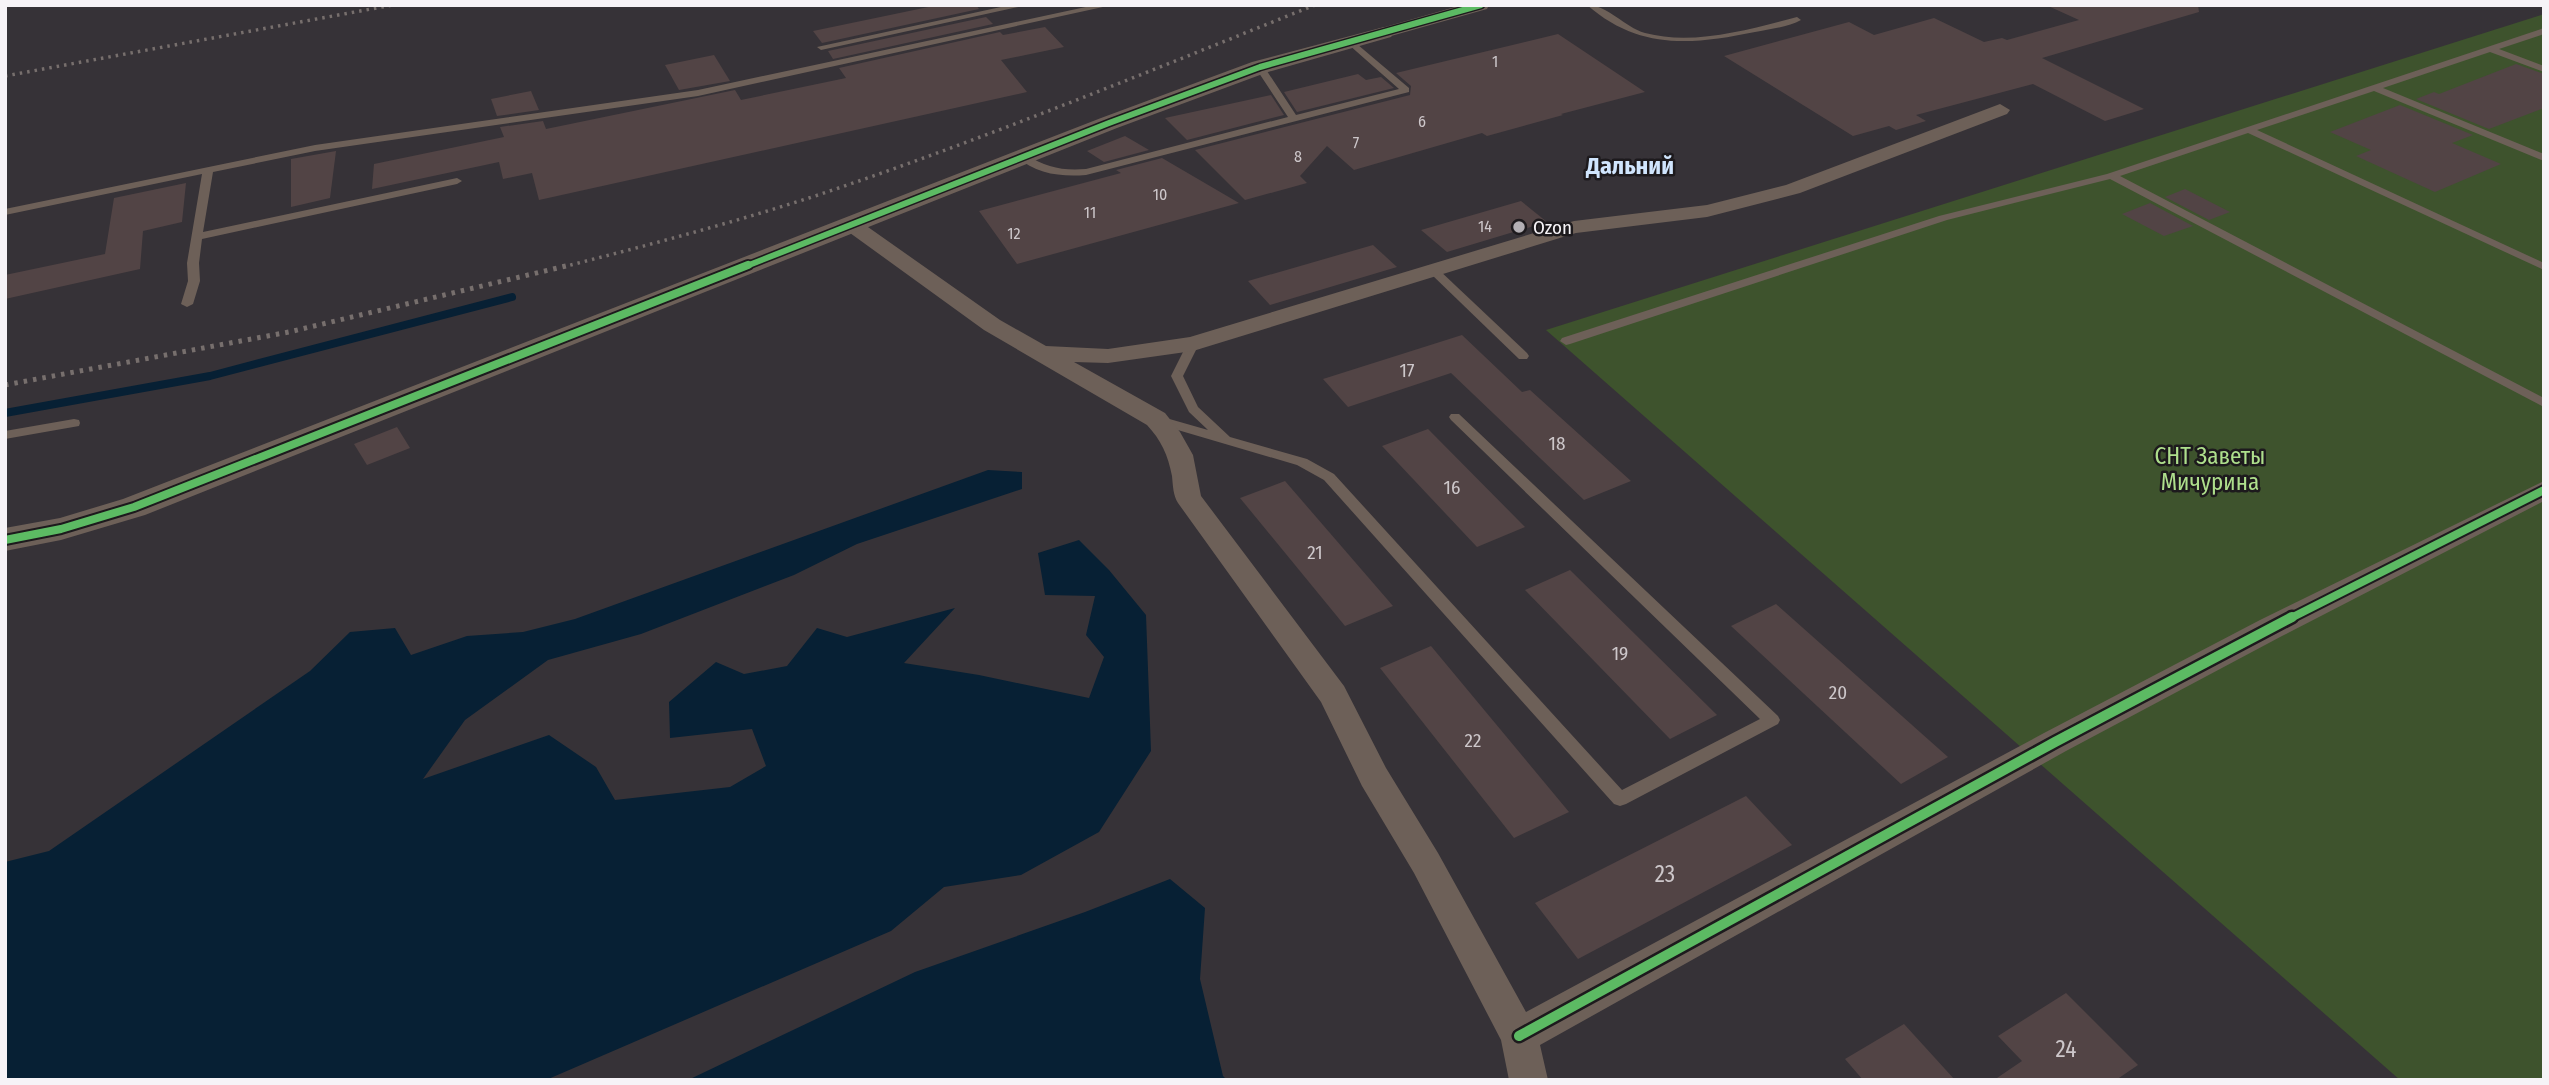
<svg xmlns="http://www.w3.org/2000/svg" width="2549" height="1085" viewBox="0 0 2549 1085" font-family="'Fira Sans Condensed',sans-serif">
  <rect width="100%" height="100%" fill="#363237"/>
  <polygon fill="#3e532d" points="2544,14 2544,1080 2400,1080 1546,330"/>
  <g fill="#072034">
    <polygon points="988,470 1022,472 1022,489 857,544 794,575 641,634 548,660 465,720 423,779 549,735 596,767 615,800 730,787 766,766 752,729 670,738 669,702 716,662 744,674 787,666 817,628 847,637 955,608 904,663 979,675 1089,698 1104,657 1086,635 1095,596 1045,595 1038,553 1079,540 1109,570 1146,615 1151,751 1099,832 1021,875 944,887 891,931 546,1080 5,1080 5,862 49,851 310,671 350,632 395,628 411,655 467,636 523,632 575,619"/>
    <polygon points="1170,879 1205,908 1200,979 1223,1076 1227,1080 688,1080 915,972 1085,912"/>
  </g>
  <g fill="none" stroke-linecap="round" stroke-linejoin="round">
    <polyline stroke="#072034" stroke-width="8" points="5,413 210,376 512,297"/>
  </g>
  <g fill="#524445">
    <polygon points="938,5 976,5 979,9 822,43 813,31"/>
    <polygon points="2046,5 2198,5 2199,12 2042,58 2144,109 2105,121 2033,84 1916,115 1926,121 1896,130 1889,126 1853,136 1724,56 1849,22 1874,35 1934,18 1984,42 2002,38 2007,40 2079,20"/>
    <polygon points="986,17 993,24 833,59 828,51"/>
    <polygon points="1045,27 1064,47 1001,60 1027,92 539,200 532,173 503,179 499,162 372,189 374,164 504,137 500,127 543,121 546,129 735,90 741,100 846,78 839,68 1000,32 1003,35"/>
    <polygon points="1558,34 1645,92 1561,114 1563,115 1487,136 1482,133 1354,170 1327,146 1300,176 1307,183 1245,200 1195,150 1410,95 1411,86 1396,73"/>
    <polygon points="714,55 730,81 679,90 665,65"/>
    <polygon points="2516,64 2544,74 2544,108 2489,129 2416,99 2434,92 2439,94"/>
    <polygon points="1358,74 1366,80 1381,77 1394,88 1297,112 1284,92"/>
    <polygon points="531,91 539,110 497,116 491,99"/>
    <polygon points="1271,95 1284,115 1187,140 1165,118"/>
    <polygon points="2400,105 2473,135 2452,143 2501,164 2435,192 2356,156 2371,150 2330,132"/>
    <polygon points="1125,136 1149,150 1104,162 1087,151"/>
    <polygon points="336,151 330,198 291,207 291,159"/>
    <polygon points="1162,158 1239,203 1017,264 979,211 1121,173 1116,170"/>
    <polygon points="186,183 182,222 143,231 140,269 5,299 5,275 105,254 114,198"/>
    <polygon points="2185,189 2230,212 2209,220 2165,197"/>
    <polygon points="1521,201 1547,222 1447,252 1421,230"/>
    <polygon points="2150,203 2193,226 2164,236 2122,214"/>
    <polygon points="1373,245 1397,267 1270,305 1248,281"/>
    <polygon points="1462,335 1522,392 1530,390 1631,481 1584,500 1451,373 1348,407 1323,379"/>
    <polygon points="397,427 410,448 367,465 354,444"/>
    <polygon points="1428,429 1525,527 1477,547 1382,446"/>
    <polygon points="1285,481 1393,606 1345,626 1240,498"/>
    <polygon points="1570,570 1717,715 1670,739 1525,590"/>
    <polygon points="1776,604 1948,757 1901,784 1731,626"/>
    <polygon points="1431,646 1569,812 1514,838 1380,668"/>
    <polygon points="1746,796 1792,845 1578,959 1535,903"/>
    <polygon points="2066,993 2138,1065 2116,1080 1994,1080 2022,1061 1998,1036"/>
    <polygon points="1904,1024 1955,1080 1863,1080 1845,1059"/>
  </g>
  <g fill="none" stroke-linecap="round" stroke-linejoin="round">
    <g fill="#6d6058" fill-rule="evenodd">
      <polygon points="1010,5 1027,5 821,50 817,47"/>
      <polygon points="1095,5 1112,5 698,96 315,151 213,172 203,232 457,178 462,181 457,184 202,239 199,263 200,281 193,304 187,307 181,304 188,281 187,263 202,174 5,215 5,209 315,145 698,90"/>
      <path d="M1587,5C1608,5 1624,27 1645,33C1694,46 1750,29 1797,17L1801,20C1789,27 1769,29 1755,32C1691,45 1639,50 1587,5Z"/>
      <polygon points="2544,28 2544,34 2499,49 2544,66 2544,72 2490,52 2383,88 2544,154 2544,161 2374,91 2257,130 2544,263 2544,270 2248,133 2120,176 2544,398 2544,407 2110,179 1947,220 1570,344 1566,345 1560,341 1562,338 1939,216 2107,174"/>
      <path d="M1351,39L1409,88V92L1086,175C1061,177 1036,174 1017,157L1026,155C1046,167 1062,171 1086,169L1288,117L1255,67L1260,64L1263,65L1296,115L1399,89L1348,44V40Z"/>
      <polygon points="1434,268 1438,269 1527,353 1529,356 1527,359 1519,359 1430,273 1430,269"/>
      <polygon points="1193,340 1199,344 1183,376 1198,407 1230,437 1307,459 1334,474 1622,790 1760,719 1451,420 1449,417 1451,414 1459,414 1778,716 1780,720 1778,724 1626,804 1620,806 1614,804 1324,480 1297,465 1154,423 1153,420 1154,417 1159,416 1208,430 1189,412 1171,376 1187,344"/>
      <polygon points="74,419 79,420 80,423 79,426 5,439 5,431"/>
    </g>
    <g fill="#6d6058" fill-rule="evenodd">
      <polygon points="1462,5 1489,5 1487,9 1384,38 1375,33 1378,29"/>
      <path d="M2000,104L2010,110L2007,114L1800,193L1707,217L1576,233L1193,351L1108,363L1074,362L1165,413L1180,432L1193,455L1201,496L1344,686L1386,768L1438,853L1526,1012L2044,733L2260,620L2544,481V501L2282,636L2066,751L1540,1045L1548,1080H1509L1501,1040L1414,873L1362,786L1321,702L1178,503C1173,495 1173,486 1172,476C1168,455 1161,440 1147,425L984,330L839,225L842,220H858L1000,320L1046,346L1108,349L1190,337L1574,221L1707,205L1786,185Z"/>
    </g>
    <polygon fill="#6d6058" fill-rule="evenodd" points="1384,27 1391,29 1394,33 1391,37 1268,72 1117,128 145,515 61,540 5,551 5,528 60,518 123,499 1101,118 1252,62"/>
    <g stroke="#776f6d" stroke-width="3.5" stroke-dasharray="2.5 5" stroke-linecap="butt">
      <polyline points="5,76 393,5"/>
      <path d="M563,267C645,246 728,224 809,198C980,141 1147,72 1315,5"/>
    </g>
    <polyline stroke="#776f6d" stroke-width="5" stroke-dasharray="3.5 6" stroke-linecap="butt" points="5,385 289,332 570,265"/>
    <defs>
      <polyline id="cycleway-far2" points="744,267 1109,123 1260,67 1481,5"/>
      <g id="cycleway-far1">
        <polyline points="5,540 61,529 134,507 748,265"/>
        <polyline points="2289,619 2544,490"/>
      </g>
      <polyline id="cycleway" points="1519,1036 2055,742 2292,617"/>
    </defs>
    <use href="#cycleway-far2" stroke="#1d1a1d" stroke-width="9"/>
    <use href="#cycleway-far1" stroke="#1d1a1d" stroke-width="12"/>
    <use href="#cycleway" stroke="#1d1a1d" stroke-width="15"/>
    <use href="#cycleway-far2" stroke="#5cba63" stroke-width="6"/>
    <use href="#cycleway-far1" stroke="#5cba63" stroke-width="8"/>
    <use href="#cycleway" stroke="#5cba63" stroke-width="10"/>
  </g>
  <circle fill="#b3afb4" stroke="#1d1a1d" stroke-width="2.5" cx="1519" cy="227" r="7"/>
  <g text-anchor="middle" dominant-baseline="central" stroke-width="5" stroke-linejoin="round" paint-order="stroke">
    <g font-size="16" fill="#cdc7ca">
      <text x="1495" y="61">1</text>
      <text x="1422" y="121">6</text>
      <text x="1356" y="142">7</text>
      <text x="1298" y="156">8</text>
      <text x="1160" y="194">10</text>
      <text x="1090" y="212">11</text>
      <text x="1485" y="226">14</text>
      <text x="1014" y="233">12</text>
    </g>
    <g font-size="19" fill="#f6f3f7" stroke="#1d1a1d" text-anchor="start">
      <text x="1533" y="227">Ozon</text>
    </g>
    <g font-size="19" fill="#cdc7ca">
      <text x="1407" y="370">17</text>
      <text x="1557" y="443">18</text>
      <text x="1452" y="487">16</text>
      <text x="1315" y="552">21</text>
      <text x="1620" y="653">19</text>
      <text x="1838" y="692">20</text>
      <text x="1473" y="740">22</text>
    </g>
    <g font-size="23" fill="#aedf8c" stroke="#1d1a1d">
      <text x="2210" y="456">СНТ Заветы<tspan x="2210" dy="26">Мичурина</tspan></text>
    </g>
    <g font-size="23" fill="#cdc7ca">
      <text x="1665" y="874">23</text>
      <text x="2066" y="1049">24</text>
    </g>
    <g font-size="24" font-weight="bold" fill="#d0e5fd" stroke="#1d1a1d">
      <text x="1630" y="166">Дальний</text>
    </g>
  </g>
  <rect width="2549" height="1085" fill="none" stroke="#f6f3f7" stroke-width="14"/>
</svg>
